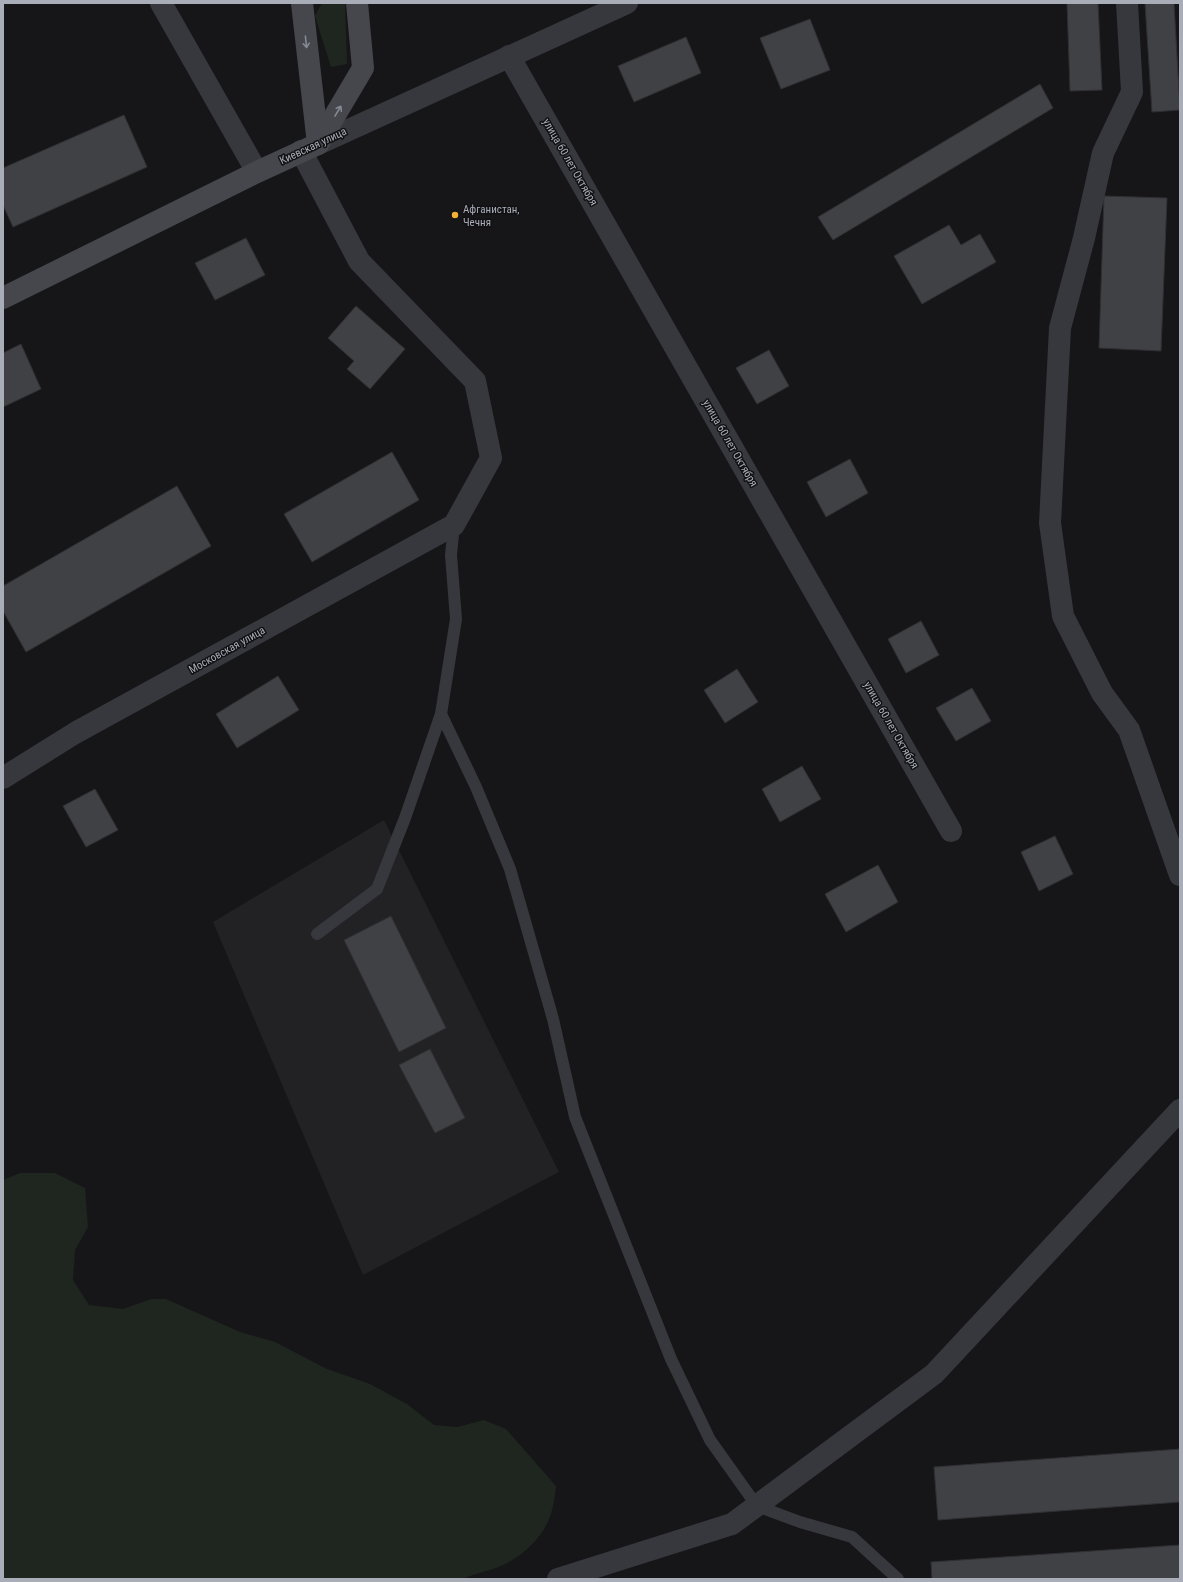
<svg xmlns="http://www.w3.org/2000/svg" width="1183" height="1582" viewBox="0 0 1183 1582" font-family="'Roboto Condensed',sans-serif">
  <rect width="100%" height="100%" fill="#161618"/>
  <polygon fill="#222225" points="384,820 559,1172 363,1275 213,922"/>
  <g fill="#1e261f">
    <polygon points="322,3 345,3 347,64 331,67 315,16"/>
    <path d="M20,1173H55L85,1188L88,1227L75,1250L73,1280L89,1305L123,1309L151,1299H166L240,1332L275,1342L327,1369L370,1384L407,1404L434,1425L457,1427L484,1420L506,1429L556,1486C555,1494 554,1503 552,1510C546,1536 521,1559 496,1568C485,1572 475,1573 464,1579H3V1180Z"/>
  </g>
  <g fill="#404145" stroke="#303034">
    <polygon points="1067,3 1098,3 1102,90 1070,91"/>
    <polygon points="1145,3 1174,3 1180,110 1152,112"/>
    <polygon points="810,19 830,70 781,89 760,38"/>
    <polygon points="686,37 701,73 634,102 618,66"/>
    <polygon points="1040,84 1053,108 833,240 818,217"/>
    <polygon points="124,115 147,167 13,227 3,205 3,168"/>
    <polygon points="1104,196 1167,198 1161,351 1099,348"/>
    <polygon points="949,225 961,245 980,234 996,262 922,304 894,256"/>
    <polygon points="246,238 265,275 215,300 195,263"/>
    <polygon points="356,306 405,349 370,389 347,369 354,361 328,338"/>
    <polygon points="21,344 41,389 3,407 3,353"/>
    <polygon points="769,350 789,386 757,404 736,368"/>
    <polygon points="392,452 419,500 312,562 284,514"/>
    <polygon points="850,459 868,493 826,517 807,482"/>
    <polygon points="177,486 211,546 26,652 3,611 3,586"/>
    <polygon points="921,621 939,655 906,673 888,639"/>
    <polygon points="737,669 758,702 725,723 704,690"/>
    <polygon points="278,676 299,710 237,748 216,714"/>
    <polygon points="972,688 991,721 956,741 936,708"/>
    <polygon points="802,766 821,799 780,822 762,789"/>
    <polygon points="95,789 118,830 86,847 63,806"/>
    <polygon points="1055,836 1073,874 1039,891 1021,852"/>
    <polygon points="878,865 898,902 846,932 825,894"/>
    <polygon points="391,916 446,1028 399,1052 344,940"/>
    <polygon points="430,1049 465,1118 435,1133 399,1065"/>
    <polygon points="1180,1449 1180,1502 938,1520 934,1467"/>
    <polygon points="1180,1545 1180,1579 932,1579 931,1562"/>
  </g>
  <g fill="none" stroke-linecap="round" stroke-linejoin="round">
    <g stroke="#37383d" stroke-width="12">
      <polyline points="441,714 476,787 510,869 553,1019 575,1117 671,1359 710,1440 757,1506 800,1522 852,1537 898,1579"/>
      <polyline points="317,934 377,889 405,818 441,714 456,619 451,555 454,525"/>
    </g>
    <g stroke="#37383d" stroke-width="22">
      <polyline points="161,3 257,172"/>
      <polyline points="1127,3 1132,92 1103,153 1084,238 1060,328 1050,523 1063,616 1102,693 1129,730 1180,875"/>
      <polyline points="509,56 951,831"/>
      <polyline points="318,144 627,3"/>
      <polyline points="3,778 75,733 454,525 491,458 475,381 359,261 301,151"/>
      <polyline points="558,1579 732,1524 934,1374 1180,1110"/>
    </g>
    <g stroke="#45474d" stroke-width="22">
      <polyline points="302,3 318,144"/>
      <polyline points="318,144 363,68 357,3"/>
      <polyline points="3,298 257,172 318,144"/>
    </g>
  </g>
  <defs><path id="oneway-shaft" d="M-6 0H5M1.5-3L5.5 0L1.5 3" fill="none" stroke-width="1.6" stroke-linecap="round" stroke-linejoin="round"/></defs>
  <g stroke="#858993">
    <use href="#oneway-shaft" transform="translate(306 42) rotate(84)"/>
    <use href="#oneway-shaft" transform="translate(338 111) rotate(-59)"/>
  </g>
  <circle fill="#f2b134" stroke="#111113" stroke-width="1.5" cx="455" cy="215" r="4"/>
  <g text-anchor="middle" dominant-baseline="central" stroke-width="3" stroke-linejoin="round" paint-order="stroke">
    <g font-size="11" fill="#a8adb8" stroke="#111113">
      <text transform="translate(313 146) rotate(-25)">Киевская улица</text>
      <text transform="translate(570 162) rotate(60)">улица 60 лет Октября</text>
      <text transform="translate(730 443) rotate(60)">улица 60 лет Октября</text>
      <text transform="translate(227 650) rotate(-29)">Московская улица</text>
      <text transform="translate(891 725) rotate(60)">улица 60 лет Октября</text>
    </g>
    <g font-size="11" fill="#a8adb8" stroke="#111113" text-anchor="start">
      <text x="463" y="209">Афганистан,<tspan x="463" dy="13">Чечня</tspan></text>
    </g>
  </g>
  <rect width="1183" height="1582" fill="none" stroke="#a8adb8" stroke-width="8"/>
</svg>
